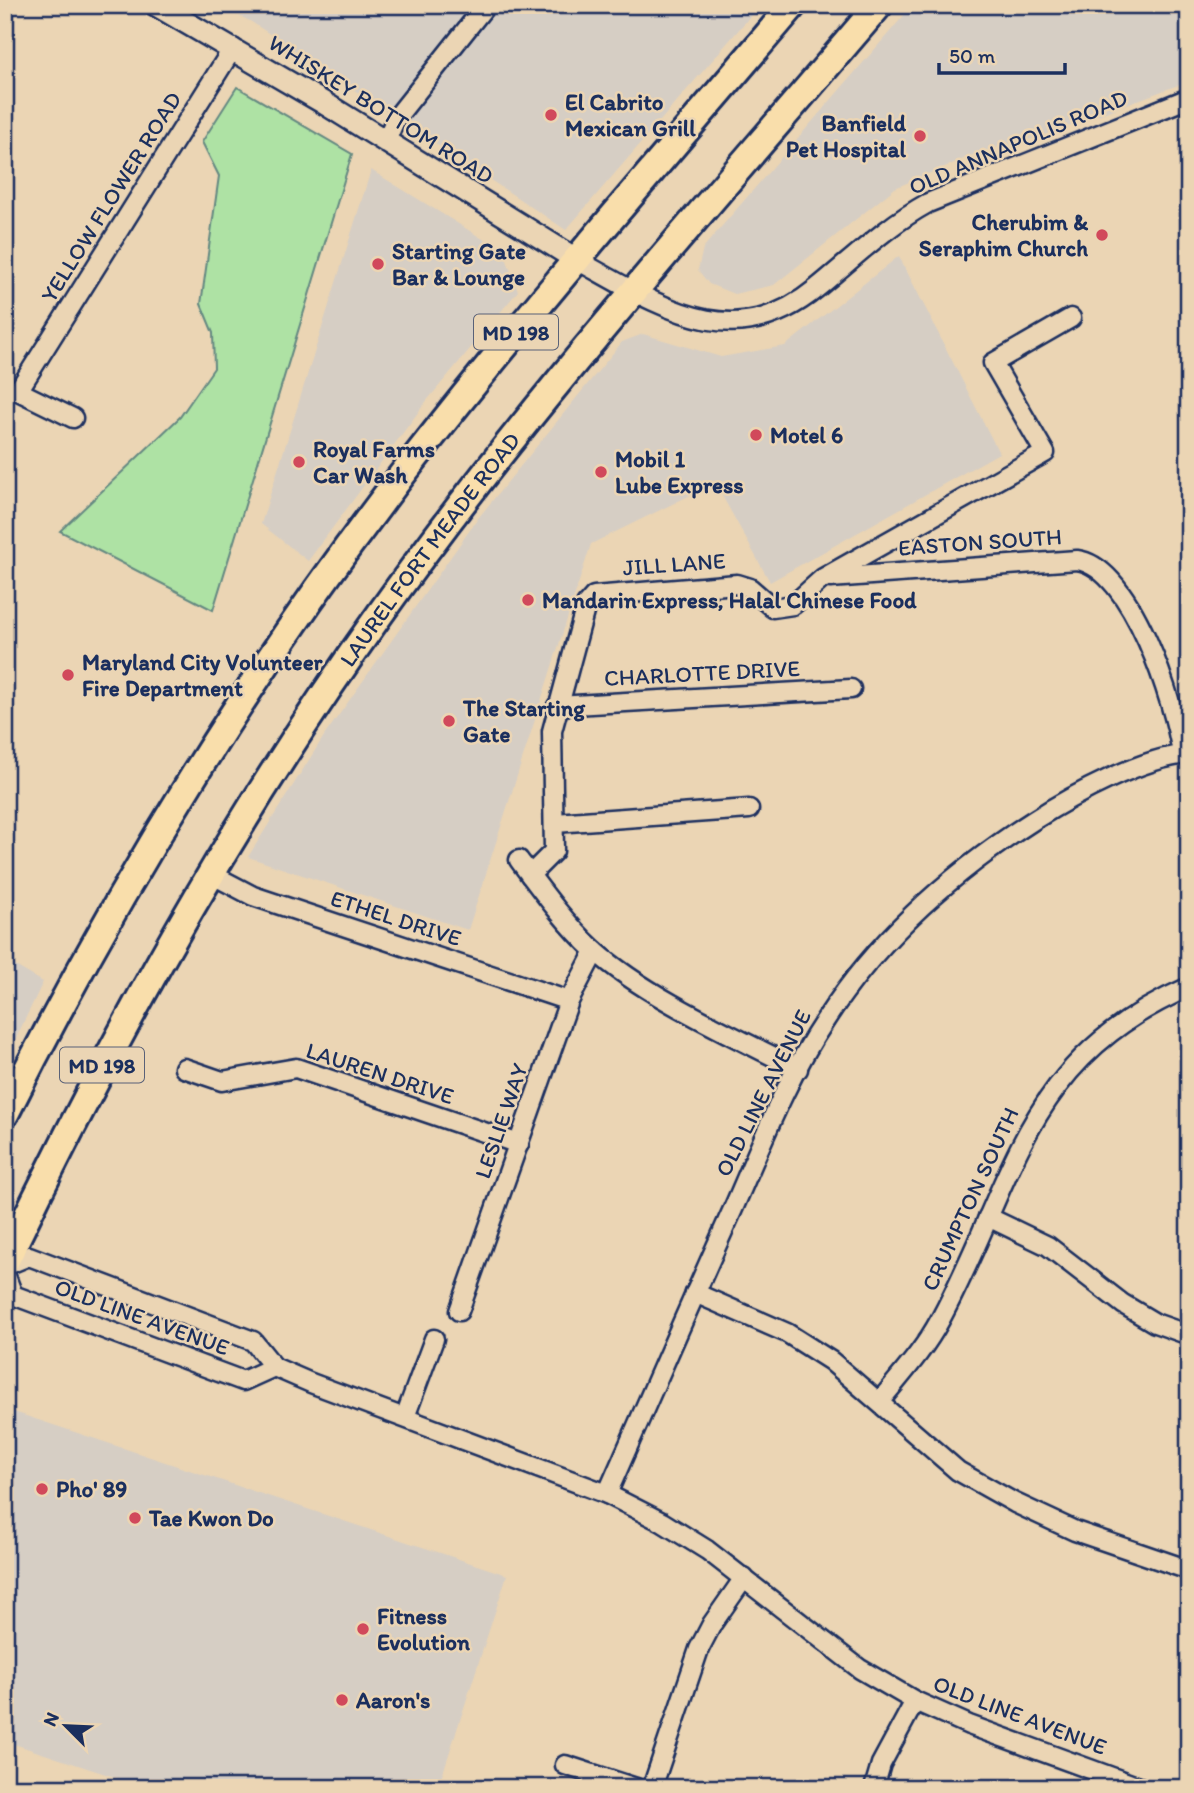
<svg xmlns="http://www.w3.org/2000/svg" width="1194" height="1793" viewBox="0 0 1194 1793" font-family="Itim,sans-serif">
  <rect width="100%" height="100%" fill="#ebd5b4"/>
  <filter id="ink" filterUnits="userSpaceOnUse"><feTurbulence type="fractalNoise" baseFrequency=".0143" numOctaves="2"/><feDisplacementMap in="SourceGraphic" scale="14" xChannelSelector="R" yChannelSelector="G"/><feConvolveMatrix kernelMatrix="1 2 1 2 8 2 1 2 1" color-interpolation-filters="sRGB"/></filter>
  <g filter="url(#ink)">
    <g fill="#d6cec4">
      <polygon points="216,5 760,5 566,230 250,21"/>
      <polygon points="913,5 1189,5 1189,81 1039,137 980,152 895,188 774,285 734,294 709,284 698,270 703,248"/>
      <polygon points="371,170 504,252 518,291 425,403 308,561 261,524"/>
      <polygon points="899,256 999,453 770,582 715,483 591,544 468,930 248,857 324,736 479,517 622,342 643,334 721,357 785,346"/>
      <polygon points="5,960 43,982 5,1061"/>
      <polygon points="5,1409 507,1575 438,1788 148,1788 5,1741"/>
    </g>
    <polygon fill="#aee2a4" stroke="#648881" stroke-width="2" points="237,87 352,154 213,610 60,531 180,417 214,368 213,333 201,304 219,176 202,142"/>
    <g fill="none" stroke-linecap="round" stroke-linejoin="round">
      <defs>
        <g id="minor">
          <polyline points="386,141 396,118 486,5"/>
          <path d="M577,260C659,305 732,358 817,288C854,258 886,226 928,203L1189,98"/>
          <polyline points="73,418 18,391 233,48"/>
          <path d="M830,578L1077,560C1132,567 1175,705 1182,754"/>
          <polyline points="557,706 851,689"/>
          <polyline points="555,823 749,809"/>
          <path d="M519,860C542,891 566,924 594,950C646,997 736,1037 798,1069"/>
          <polyline points="211,874 253,896 569,1001"/>
          <polyline points="530,875 554,851 552,731 586,605 594,596 737,584 750,588 773,608 793,605 823,578 1045,453 993,363 1071,318"/>
          <polyline points="184,1068 222,1081 296,1068 519,1144"/>
          <polyline points="988,1217 1048,1246 1123,1304 1155,1323 1189,1335"/>
          <polyline points="5,1266 29,1256 253,1341 274,1367 311,1383 607,1494 662,1522 707,1550 860,1669 915,1701 969,1725 1142,1788"/>
          <polyline points="5,1274 13,1295 243,1381 274,1367"/>
          <polyline points="695,1293 787,1333 831,1361 958,1471 1015,1503 1075,1531 1189,1570"/>
          <polyline points="459,1311 569,1001 595,951"/>
          <path d="M880,1401C901,1375 924,1350 940,1320C1017,1177 1022,1060 1189,987"/>
          <polyline points="405,1417 434,1339"/>
          <path d="M607,1494C649,1399 690,1304 733,1209C761,1145 787,1077 826,1019C879,937 953,872 1034,820C1073,795 1143,757 1189,754"/>
          <polyline points="565,1765 636,1788"/>
          <polyline points="652,1788 699,1649 712,1624 744,1578"/>
          <polyline points="874,1788 881,1764 915,1701"/>
        </g>
        <polyline id="tertiary" points="156,5 324,103 577,260"/>
        <g id="primary">
          <path d="M5,1114C118,887 259,658 415,458C536,303 666,155 793,5"/>
          <path id="s1" d="M5,1262C113,1036 234,818 380,614C532,400 709,205 879,5"/>
        </g>
      </defs>
      <use href="#minor" stroke="#1b2f5e" stroke-width="23"/>
      <use href="#tertiary" stroke="#1b2f5e" stroke-width="26"/>
      <use href="#primary" stroke="#1b2f5e" stroke-width="32"/>
      <use href="#minor" stroke="#ebd5b4" stroke-width="18"/>
      <use href="#tertiary" stroke="#ebd5b4" stroke-width="21"/>
      <use href="#primary" stroke="#f9deab" stroke-width="26"/>
    </g>
  </g>
  <g fill="#d1495b" stroke="#ebd5b4" stroke-width="2.5">
    <circle cx="551" cy="115" r="7"/>
    <circle cx="920" cy="136" r="7"/>
    <circle cx="1102" cy="235" r="7"/>
    <circle cx="378" cy="264" r="7"/>
    <circle cx="756" cy="435" r="7"/>
    <circle cx="299" cy="462" r="7"/>
    <circle cx="601" cy="472" r="7"/>
    <circle cx="528" cy="600" r="7"/>
    <circle cx="68" cy="675" r="7"/>
    <circle cx="449" cy="721" r="7"/>
    <circle cx="42" cy="1489" r="7"/>
    <circle cx="135" cy="1518" r="7"/>
    <circle cx="363" cy="1629" r="7"/>
    <circle cx="342" cy="1700" r="7"/>
  </g>
  <g text-anchor="middle" dominant-baseline="central" stroke-width="5" stroke-linejoin="round" paint-order="stroke">
    <g fill="#ebd5b4" stroke="#596178" stroke-width="2">
      <rect x="474" y="314.5" width="84" height="35" rx="5"/>
      <rect x="60" y="1047.5" width="84" height="35" rx="5"/>
    </g>
    <g font-size="21" font-weight="bold" fill="#1b2f5e">
      <text x="516" y="332">MD 198</text>
      <text x="102" y="1065">MD 198</text>
    </g>
    <g font-size="23" font-weight="bold" fill="#1b2f5e" stroke="#ebd5b4" text-anchor="start">
      <text x="565" y="102">El Cabrito<tspan x="565" dy="26">Mexican Grill</tspan></text>
      <text x="906" y="123" text-anchor="end">Banfield<tspan x="906" dy="26">Pet Hospital</tspan></text>
      <text x="1088" y="222" text-anchor="end">Cherubim &amp;<tspan x="1088" dy="26">Seraphim Church</tspan></text>
      <text x="392" y="251">Starting Gate<tspan x="392" dy="26">Bar &amp; Lounge</tspan></text>
      <text x="770" y="435">Motel 6</text>
      <text x="313" y="449">Royal Farms<tspan x="313" dy="26">Car Wash</tspan></text>
      <text x="615" y="459">Mobil 1<tspan x="615" dy="26">Lube Express</tspan></text>
      <text x="542" y="600">Mandarin Express, Halal Chinese Food</text>
      <text x="82" y="662">Maryland City Volunteer<tspan x="82" dy="26">Fire Department</tspan></text>
      <text x="463" y="708">The Starting<tspan x="463" dy="26">Gate</tspan></text>
      <text x="56" y="1489">Pho' 89</text>
      <text x="149" y="1518">Tae Kwon Do</text>
      <text x="377" y="1616">Fitness<tspan x="377" dy="26">Evolution</tspan></text>
      <text x="356" y="1700">Aaron's</text>
    </g>
    <g font-size="23" fill="#1b2f5e" stroke="#ebd5b4">
      <text transform="translate(381 109) rotate(32)">WHISKEY BOTTOM ROAD</text>
      <text transform="translate(1018 142) rotate(-23)">OLD ANNAPOLIS ROAD</text>
      <text transform="translate(111 197) rotate(-58)">YELLOW FLOWER ROAD</text>
      <text transform="translate(980 542) rotate(-4)">EASTON SOUTH</text>
      <text stroke="none"><textPath href="#s1" startOffset="831">LAUREL FORT MEADE ROAD</textPath></text>
      <text transform="translate(674 564) rotate(-4)">JILL LANE</text>
      <text transform="translate(702 673) rotate(-3)">CHARLOTTE DRIVE</text>
      <text transform="translate(396 918) rotate(18)">ETHEL DRIVE</text>
      <text transform="translate(380 1073) rotate(18)">LAUREN DRIVE</text>
      <text transform="translate(763 1093) rotate(-63)">OLD LINE AVENUE</text>
      <text transform="translate(501 1121) rotate(-71)">LESLIE WAY</text>
      <text transform="translate(970 1199) rotate(-65)">CRUMPTON SOUTH</text>
      <text transform="translate(142 1317) rotate(20)">OLD LINE AVENUE</text>
      <text transform="translate(1020 1715) rotate(21)">OLD LINE AVENUE</text>
    </g>
  </g>
  <rect width="1194" height="1793" fill="none" stroke="#ebd5b4" stroke-width="28"/>
  <rect x="14" y="14" width="1166" height="1765" fill="none" stroke="#1b2f5e" stroke-width="2.5" filter="url(#ink)"/>
  <g transform="translate(66 1726) rotate(294)" stroke="#ebd5b4" stroke-width="5" paint-order="stroke">
  <path d="M0-5L12 26L0 18L-12 26Z" fill="#1b2f5e"/>
  <text y="-10" font-size="19" font-weight="bold" text-anchor="middle" fill="#1b2f5e">N</text>
  </g>
  <path d="M939 63v10h126v-10" fill="none" stroke="#1b2f5e" stroke-width="3.5"/>
  <text x="949" y="63" font-size="21" fill="#1b2f5e" stroke="#ebd5b4" stroke-width="5" paint-order="stroke">50 m</text>
</svg>
